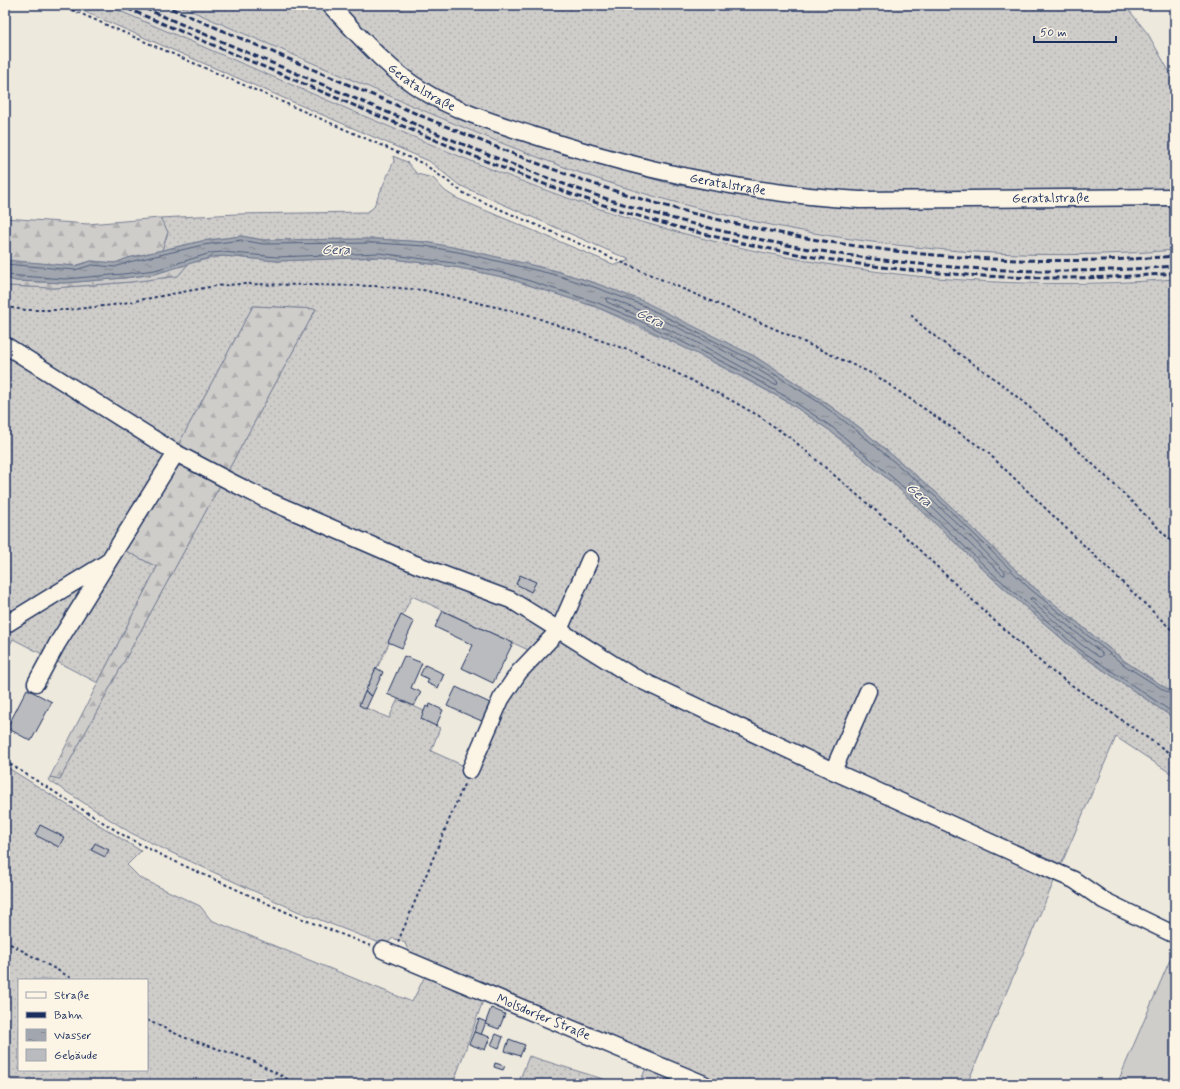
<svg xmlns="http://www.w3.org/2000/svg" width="1180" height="1089" viewBox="0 0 1180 1089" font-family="Mynerve,sans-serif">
  <defs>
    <pattern id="grass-dots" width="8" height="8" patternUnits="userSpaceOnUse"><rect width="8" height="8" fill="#cfcdca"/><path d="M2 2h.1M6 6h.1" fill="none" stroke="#b1b0b0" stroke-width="1.8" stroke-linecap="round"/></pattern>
    <pattern id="forest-firs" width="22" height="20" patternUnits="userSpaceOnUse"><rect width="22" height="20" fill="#cfcdca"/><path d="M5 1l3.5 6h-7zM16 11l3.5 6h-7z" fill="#b1b0b0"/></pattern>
    <pattern id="water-ripples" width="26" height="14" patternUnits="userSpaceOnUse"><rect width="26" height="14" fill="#a2a7af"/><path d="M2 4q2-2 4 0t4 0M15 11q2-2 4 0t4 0" fill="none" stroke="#838892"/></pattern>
  </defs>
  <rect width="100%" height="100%" fill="#eee9dd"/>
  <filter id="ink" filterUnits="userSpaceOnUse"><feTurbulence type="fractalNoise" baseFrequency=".025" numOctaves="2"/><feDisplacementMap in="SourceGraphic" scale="8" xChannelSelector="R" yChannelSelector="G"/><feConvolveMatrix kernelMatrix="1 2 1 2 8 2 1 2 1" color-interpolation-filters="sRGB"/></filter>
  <g filter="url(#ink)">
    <polygon fill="#dedbd4" points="106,5 178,5 500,143 597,178 703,210 829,236 946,250 1063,254 1175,250 1175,279 1064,283 944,278 825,264 696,237 588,205 490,169"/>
    <g fill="url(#grass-dots)" stroke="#757e94" fill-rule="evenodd">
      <path d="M69,5H106C192,42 278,79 364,116C438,147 512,180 588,205C776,268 978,295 1175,279V694L1126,662L1031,585L938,494L859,427L822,400L754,356L595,283L553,270L426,242L376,239L263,240L241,236L202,241L162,250L168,232L160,218L237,214L367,212L373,208L394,161L393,156L407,162L417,174L433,178L445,191L456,198L615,265L630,260L459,185L429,161Z"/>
      <path d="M178,5H322L363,51L391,77L562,153L671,184L774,200L860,208L1175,206V250C981,266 783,240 598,179C530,156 464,128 399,100C325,68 251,37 178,5Z"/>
      <polygon points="337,5 1125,5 1148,34 1173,78 1175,191 859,194 774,187 633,160 464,105 428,88 398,66"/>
      <path d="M223,256L277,261L379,257L460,268L507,278L596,307L690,350L788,402L829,430L896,486L989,575L1077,652L1175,719V776L1116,737L967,1084H719L410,955L405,943L393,938L385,945L297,911L168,851L131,833L48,780L50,777L60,779L316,309L253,306L122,549L157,567L98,683L13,639L5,654V286L54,288L131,282L178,276L189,263ZM412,596L539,655L501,708L473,770L431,751L440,728L421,719L424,711L398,699L389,718L359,705Z"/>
      <path d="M5,766L141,851L127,865L140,878L200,906L211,920L412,1002L426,974L484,998L453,1084H5ZM19,980H147V1070H19Z"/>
      <polygon points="529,1056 619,1084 518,1084"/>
    </g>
    <g fill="url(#forest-firs)" stroke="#757e94">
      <polygon points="5,218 88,224 160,218 168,232 162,250 128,258 115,263 91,261 75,266 10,261 5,260"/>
      <polygon points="189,263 178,276 131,282 54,288 5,286 5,278 16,281 65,283 124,278 155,274"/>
      <polygon points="253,306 316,309 60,779 50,777 157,567 122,549"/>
    </g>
    <g fill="#cfcdca" stroke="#757e94">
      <polygon points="1175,948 1175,1084 1117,1084"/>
      <polygon points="646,1067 684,1084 640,1084"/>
    </g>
    <polygon fill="url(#water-ripples)" stroke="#6c778f" points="241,236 263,240 376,239 426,242 463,249 553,270 595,283 641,300 681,320 754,356 822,400 859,427 938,494 1031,585 1126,662 1175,694 1175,719 1077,652 989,575 896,486 829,430 788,402 741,376 637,324 596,307 507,278 460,268 379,257 277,261 223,256 212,257 155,274 124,278 65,283 16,281 5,278 5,260 75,266 91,261 115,263 128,258 202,241"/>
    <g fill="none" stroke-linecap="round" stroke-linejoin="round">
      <g stroke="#515f7e" stroke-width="1">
        <polyline points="5,264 75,270 92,265 115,267 129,262 203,245 241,240 263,244 376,243 425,246 463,253 552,274 594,287 640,304 752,360 820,403 856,430 936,497 1029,588 1124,665 1175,697"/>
        <polyline points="5,275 65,279 123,274 155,270 211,253 222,252 277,257 379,253 461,264 508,274 598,303 638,320 743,372 790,399 832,427 899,483 991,572 1079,649 1175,714"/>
        <path d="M609,298C667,320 724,349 777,381L778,384L775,385L694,341L607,302L606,299Z"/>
        <polygon points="912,482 962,528 1005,572 1005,575 1003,575 995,568 909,485 909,483"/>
        <polygon points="1031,598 1033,598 1102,653 1102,656 1099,657 1082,645 1031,601"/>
      </g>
    </g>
    <g fill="#babbbe" stroke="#1b2f5e">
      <polygon points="520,575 536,582 531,592 516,584"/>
      <polygon points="443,611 513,643 493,683 462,668 473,645 435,627"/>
      <polygon points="401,615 414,622 402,648 388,642"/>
      <polygon points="404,656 422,663 411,688 421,692 414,706 387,694"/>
      <polygon points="425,665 444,674 438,688 427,683 429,679 420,675"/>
      <polygon points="376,668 383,672 372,696 365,692"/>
      <polygon points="456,687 492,704 484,722 447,706"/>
      <polygon points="27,689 52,702 31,741 7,728"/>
      <polygon points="365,692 372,696 366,709 359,705"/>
      <polygon points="430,704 443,710 436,726 421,719 426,706 429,708"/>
      <polygon points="40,825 64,837 59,847 35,835"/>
      <polygon points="95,843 109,850 105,857 91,850"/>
      <polygon points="491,1008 505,1014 499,1029 485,1024"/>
      <polygon points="479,1019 486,1022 481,1035 474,1032"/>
      <polygon points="474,1032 490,1037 485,1050 469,1044"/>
      <polygon points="496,1034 503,1037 499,1048 491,1045"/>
      <polygon points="509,1039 525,1045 520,1056 505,1051"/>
      <polygon points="495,1063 505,1066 503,1070 494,1067"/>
    </g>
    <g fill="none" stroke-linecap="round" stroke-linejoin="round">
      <defs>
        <g id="minor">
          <path id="s1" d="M330,5C359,36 388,70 425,92C457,112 496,123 532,135C639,170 748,194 860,200L1175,197"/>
          <polyline points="5,345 176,453 233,483 267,500 415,564 511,600 632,676 833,771 1058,873 1074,880 1103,900 1175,935"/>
          <polyline points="5,625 106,563"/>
          <polyline points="36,683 57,644 176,453"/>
          <polyline points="470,770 501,699 519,672 559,630 590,559"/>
          <polyline points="833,771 868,691"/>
          <path id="s2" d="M383,950L704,1084"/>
        </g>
      </defs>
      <use href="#minor" stroke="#1b2f5e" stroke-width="19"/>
      <g stroke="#1b2f5e" stroke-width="2" stroke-dasharray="3 3" stroke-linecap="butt">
        <polyline points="61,5 424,164 465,194 782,332 875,375 986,451 1175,633"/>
        <polyline points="5,307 26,310 67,310 113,305 215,286 241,284 374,286 423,290 526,314 636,353 727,398 759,416 793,440 896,528 1000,626 1050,670 1175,757"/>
        <path d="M911,315C941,346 978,364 1010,391C1068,439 1122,491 1175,545"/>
        <polyline points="5,761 128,838 165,857 295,916 371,946"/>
        <polyline points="5,941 75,980"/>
        <polyline points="398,942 465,782"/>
        <polyline points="147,1020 183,1037 251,1060 297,1084"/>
      </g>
      <use href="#minor" stroke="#fcf5e5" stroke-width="16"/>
      <g stroke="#1b2f5e" stroke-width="3" stroke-dasharray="6 3" stroke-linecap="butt">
        <path d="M119,5C206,42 292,79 379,116C459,150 539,185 622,211C799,266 990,289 1175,273"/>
        <path d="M137,5C218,40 300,75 382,110C462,144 542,179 626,205C802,259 991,282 1175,266"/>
        <path d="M163,5C236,36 309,68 382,99C452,129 522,159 594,184C779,246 980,272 1175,256"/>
      </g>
    </g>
  </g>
  <g text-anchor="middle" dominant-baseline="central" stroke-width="3" stroke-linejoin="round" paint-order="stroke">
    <g font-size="13" fill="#1b2f5e" stroke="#fcf5e5">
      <text stroke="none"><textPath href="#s1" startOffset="124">Geratalstraße</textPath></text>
      <text stroke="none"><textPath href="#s1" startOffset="447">Geratalstraße</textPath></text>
      <text stroke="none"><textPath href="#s1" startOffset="771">Geratalstraße</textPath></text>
      <text stroke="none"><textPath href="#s2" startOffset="174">Molsdorfer Straße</textPath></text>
    </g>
    <g font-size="14" font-style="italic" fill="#445376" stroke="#fcf5e5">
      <text x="336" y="250">Gera</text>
      <text transform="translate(650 318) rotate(25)">Gera</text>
      <text transform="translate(919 495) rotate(41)">Gera</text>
    </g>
  </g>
  <rect width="1180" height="1089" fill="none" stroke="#fcf5e5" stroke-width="20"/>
  <rect x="10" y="10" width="1160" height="1069" fill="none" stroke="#1b2f5e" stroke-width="1.5" filter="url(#ink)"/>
  <rect x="18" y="979" width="130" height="92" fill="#fcf5e5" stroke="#a2a6af"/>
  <rect x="26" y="992" width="20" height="6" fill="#fcf5e5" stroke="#a2a6af"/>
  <text x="54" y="999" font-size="12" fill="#1b2f5e">Straße</text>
  <rect x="26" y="1012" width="20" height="6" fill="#1b2f5e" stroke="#a2a6af"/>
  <text x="54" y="1019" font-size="12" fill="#1b2f5e">Bahn</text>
  <rect x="26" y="1029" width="20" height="12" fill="url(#water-ripples)" stroke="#a2a6af"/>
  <text x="54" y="1039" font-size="12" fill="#1b2f5e">Wasser</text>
  <rect x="26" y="1049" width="20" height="12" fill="#babbbe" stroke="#a2a6af"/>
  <text x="54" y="1059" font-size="12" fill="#1b2f5e">Gebäude</text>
  <path d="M1034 36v6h82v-6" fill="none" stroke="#1b2f5e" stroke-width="2"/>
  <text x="1040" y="36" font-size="12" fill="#1b2f5e" stroke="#fcf5e5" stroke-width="3" paint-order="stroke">50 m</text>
</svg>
